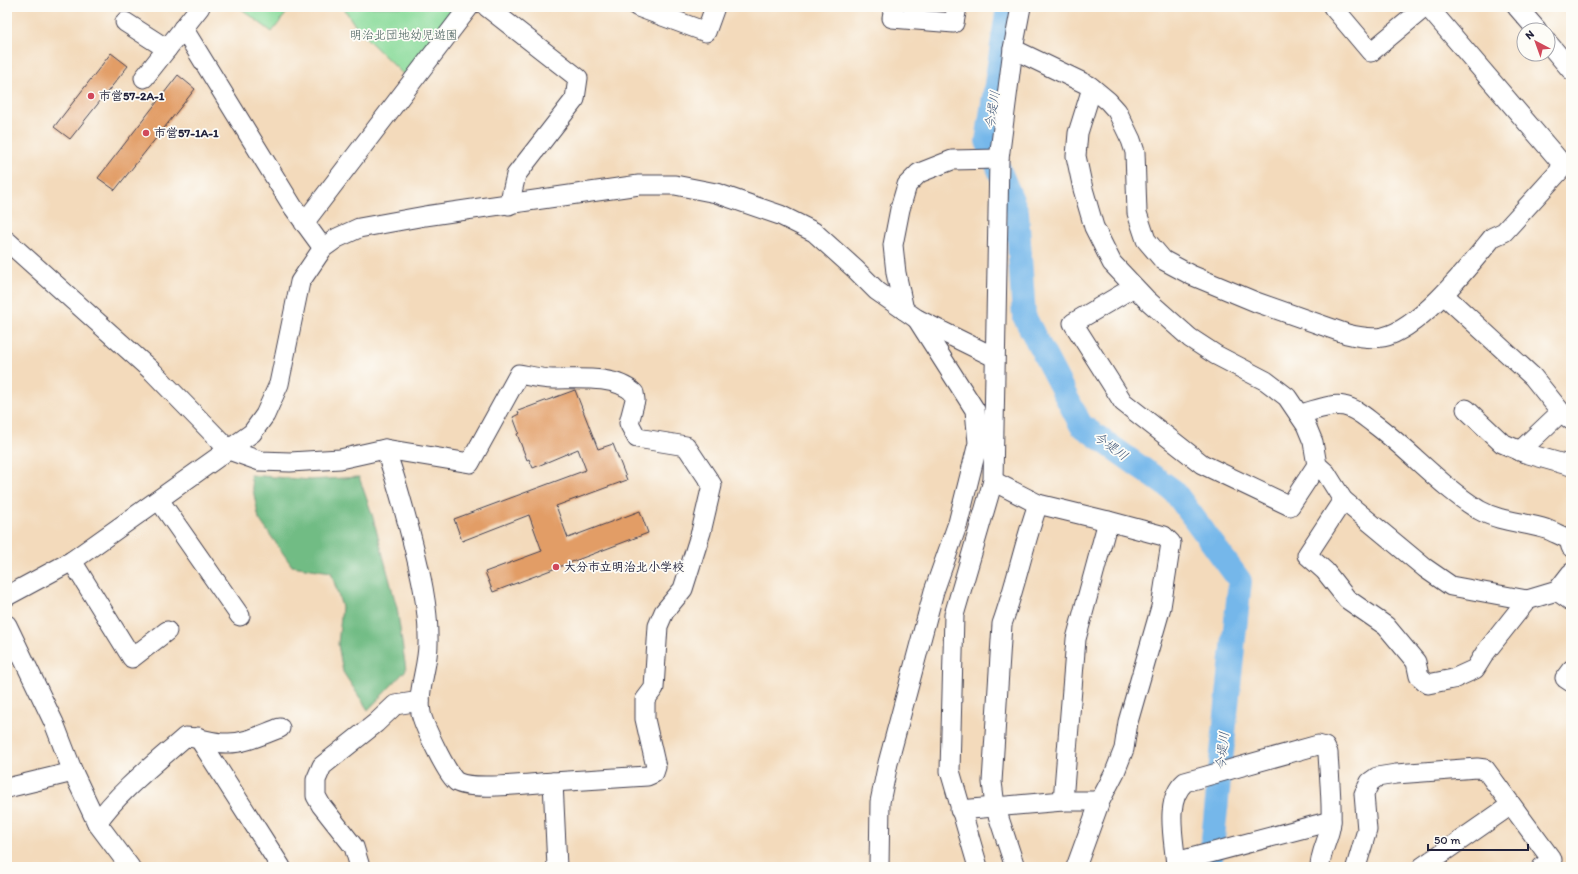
<svg xmlns="http://www.w3.org/2000/svg" width="1578" height="874" viewBox="0 0 1578 874" font-family="Itim,'Klee One',sans-serif">
  <rect width="100%" height="100%" fill="#fdfcf7"/>
  <filter id="ink" filterUnits="userSpaceOnUse"><feTurbulence type="fractalNoise" baseFrequency=".025" numOctaves="2"/><feDisplacementMap in="SourceGraphic" scale="8" xChannelSelector="R" yChannelSelector="G"/><feConvolveMatrix kernelMatrix="1 2 1 2 8 2 1 2 1" color-interpolation-filters="sRGB"/></filter>
  <filter id="wash" filterUnits="userSpaceOnUse"><feTurbulence type="fractalNoise" baseFrequency=".012" numOctaves="4" result="noise"/><feDisplacementMap in="SourceGraphic" scale="16" xChannelSelector="R" yChannelSelector="G"/><feGaussianBlur stdDeviation="0.9" result="paint"/><feColorMatrix in="noise" values="0 0 0 0 0 0 0 0 0 0 0 0 0 0 0 0 0 1.4 0 .05"/><feComposite in="paint" operator="in"/></filter>
  <g filter="url(#wash)">
    <rect width="100%" height="100%" fill="#f3dabb"/>
    <g fill="#8cdc9c" stroke="#577f6c">
      <polygon points="239,7 291,7 272,32"/>
      <polygon points="343,7 461,7 407,78 358,30"/>
    </g>
    <polygon fill="#71bc84" stroke="#4a6f60" points="250,475 310,480 359,477 372,514 397,608 406,670 368,710 343,672 338,644 342,607 331,572 292,566 259,519"/>
    <g fill="none" stroke-linecap="round" stroke-linejoin="round">
      <polyline stroke="#74b7ea" stroke-width="24" points="1008,7 987,141 1017,212 1024,316 1081,425 1174,491 1240,581 1210,867"/>
    </g>
    <g id="blocks">
      <g fill="#e29d66">
        <polygon points="111,53 128,66 70,139 54,127"/>
        <polygon points="178,75 195,89 115,190 98,178"/>
        <polygon points="575,390 598,449 613,444 627,480 556,506 568,538 640,511 648,533 493,592 485,572 542,551 529,515 462,541 454,519 586,470 578,449 533,468 529,459 527,460 517,434 519,433 513,417 519,414 518,411"/>
      </g>
    </g>
  </g>
  <g filter="url(#ink)">
    <use href="#blocks" fill-opacity="0" stroke="#413e4e" stroke-width="1"/>
    <g fill="none" stroke-linecap="round" stroke-linejoin="round">
      <defs>
        <g id="minor">
          <polyline points="487,7 578,78 575,99 516,175 509,205"/>
          <polyline points="638,7 706,32 715,7"/>
          <polyline points="894,7 892,18 954,23 957,7"/>
          <polyline points="1333,7 1371,52 1425,7"/>
          <polyline points="1517,7 1537,30"/>
          <polyline points="125,22 167,49"/>
          <polyline points="183,28 293,207 323,248"/>
          <polyline points="1548,43 1571,70"/>
          <path d="M1013,49L1090,86L1108,101L1117,111L1131,140L1135,152L1137,213L1146,240L1163,260L1191,275L1256,302L1347,334C1359,337 1371,339 1383,337C1420,329 1469,266 1493,237L1504,232L1564,166L1428,7"/>
          <polyline points="144,78 200,7"/>
          <polyline points="1092,88 1078,133 1076,156 1083,189 1094,227 1112,263 1146,299 1190,338 1216,355 1266,381 1287,397 1306,425 1313,442 1317,465 1326,473 1343,500 1425,568 1451,586 1527,600 1557,591 1571,573"/>
          <polyline points="304,223 469,7"/>
          <path d="M7,241L153,372L229,450L260,461L290,462L340,459L385,449L470,463L519,374C530,376 542,379 553,379C578,379 615,375 634,393L635,400L629,423L637,438L686,446L712,485L701,532L683,589L664,612L658,626L654,688L645,700V719L656,767L654,773L647,776L553,782"/>
          <polyline points="1134,287 1073,323 1123,402 1202,464 1290,506 1317,465"/>
          <polyline points="1444,295 1533,377 1561,412 1571,420"/>
          <polyline points="904,310 896,273 893,245 900,209 907,185 919,173 952,160 999,159"/>
          <polyline points="1466,409 1502,443 1525,453 1571,466"/>
          <path d="M1300,414C1314,411 1330,403 1344,406C1355,408 1365,417 1373,423C1410,450 1440,486 1479,510C1500,522 1524,522 1546,529C1554,532 1561,536 1569,539L1571,547"/>
          <path d="M385,449C396,478 403,506 411,536C420,571 429,607 428,644C428,667 417,690 421,713C423,724 448,777 457,782C473,791 533,783 553,782L557,867"/>
          <polyline points="1520,451 1561,412"/>
          <polyline points="159,500 240,616"/>
          <polyline points="1343,500 1307,555 1325,571 1347,599 1386,626 1416,662 1419,676 1428,684 1453,679 1475,669 1485,653 1527,600"/>
          <polyline points="72,561 132,658 167,631"/>
          <polyline points="1557,591 1571,601"/>
          <polyline points="7,596 72,561 252,433 265,415 279,384 300,282 323,248 337,238 359,228 425,216 639,185 675,185 716,193 780,215 814,232 855,269 877,291 917,319 994,357"/>
          <polyline points="7,625 54,723 73,772 97,823 130,867"/>
          <polyline points="1571,670 1565,678 1571,682"/>
          <polyline points="198,737 281,867"/>
          <polyline points="7,788 73,772"/>
          <polyline points="1063,801 1100,801 1115,772 1124,749 1128,722 1161,607 1171,543 1164,536 1108,521"/>
          <polyline points="960,810 1063,801 1076,639 1108,521 1038,504 993,481"/>
          <path d="M97,823C117,793 158,761 185,737C199,737 211,743 226,743C244,744 263,734 280,728"/>
          <polyline points="1176,862 1331,821"/>
          <polyline points="360,867 354,847 321,805 316,796 316,780 322,766 376,723 395,705 420,701"/>
          <polyline points="879,867 880,802 888,763 934,591 958,523 978,443 975,410 917,319"/>
          <polyline points="978,867 950,771 954,615 993,481 999,159 1013,49 1021,7"/>
          <path d="M1015,867L995,806L992,782L1002,624C1016,585 1024,543 1038,504"/>
          <polyline points="1076,867 1100,801"/>
          <path d="M1176,867C1175,842 1163,801 1185,782L1318,745L1325,747L1328,753C1329,775 1332,799 1331,822C1330,838 1320,851 1320,867"/>
          <polyline points="1356,867 1367,830 1364,794 1370,782 1377,777 1396,774 1477,768 1485,769 1552,860 1542,867"/>
          <polyline points="1422,867 1511,805"/>
        </g>
      </defs>
      <use href="#minor" stroke="#413e4e" stroke-width="21"/>
      <use href="#minor" stroke="#fff" stroke-width="19"/>
    </g>
  </g>
  <g fill="#d1495b" stroke="#fdfcf7" stroke-width="1.5">
    <circle cx="91" cy="96" r="4"/>
    <circle cx="146" cy="133" r="4"/>
    <circle cx="556" cy="567" r="4"/>
  </g>
  <g text-anchor="middle" dominant-baseline="central" stroke-width="3.5" stroke-linejoin="round" paint-order="stroke">
    <g font-size="12" fill="#425a58" stroke="#fdfcf7">
      <text x="404" y="35">明治北団地幼児遊園</text>
    </g>
    <g font-size="12" font-weight="bold" fill="#22223b" stroke="#fdfcf7" text-anchor="start">
      <text x="99" y="96">市営57-2A-1</text>
      <text x="154" y="133">市営57-1A-1</text>
      <text x="564" y="567">大分市立明治北小学校</text>
    </g>
    <g font-size="13" font-style="italic" fill="#3f5678" stroke="#fdfcf7">
      <text transform="translate(992 110) rotate(-81)">今堤川</text>
      <text transform="translate(1111 446) rotate(36)">今堤川</text>
      <text transform="translate(1222 751) rotate(-84)">今堤川</text>
    </g>
  </g>
  <rect width="1578" height="874" fill="none" stroke="#fdfcf7" stroke-width="24"/>
  <g transform="translate(1536 42) rotate(319)"><circle r="19" fill="#fdfcf7" stroke="#a5a5ac"/>
  <path d="M0-3L7 15L0 10L-7 15Z" fill="#d1495b"/>
  <text y="-6" font-size="11" font-weight="bold" text-anchor="middle" fill="#22223b">N</text>
  </g>
  <path d="M1428 844v6h100v-6" fill="none" stroke="#22223b" stroke-width="2"/>
  <text x="1434" y="844" font-size="12" fill="#22223b" stroke="#fdfcf7" stroke-width="3" paint-order="stroke">50 m</text>
</svg>
